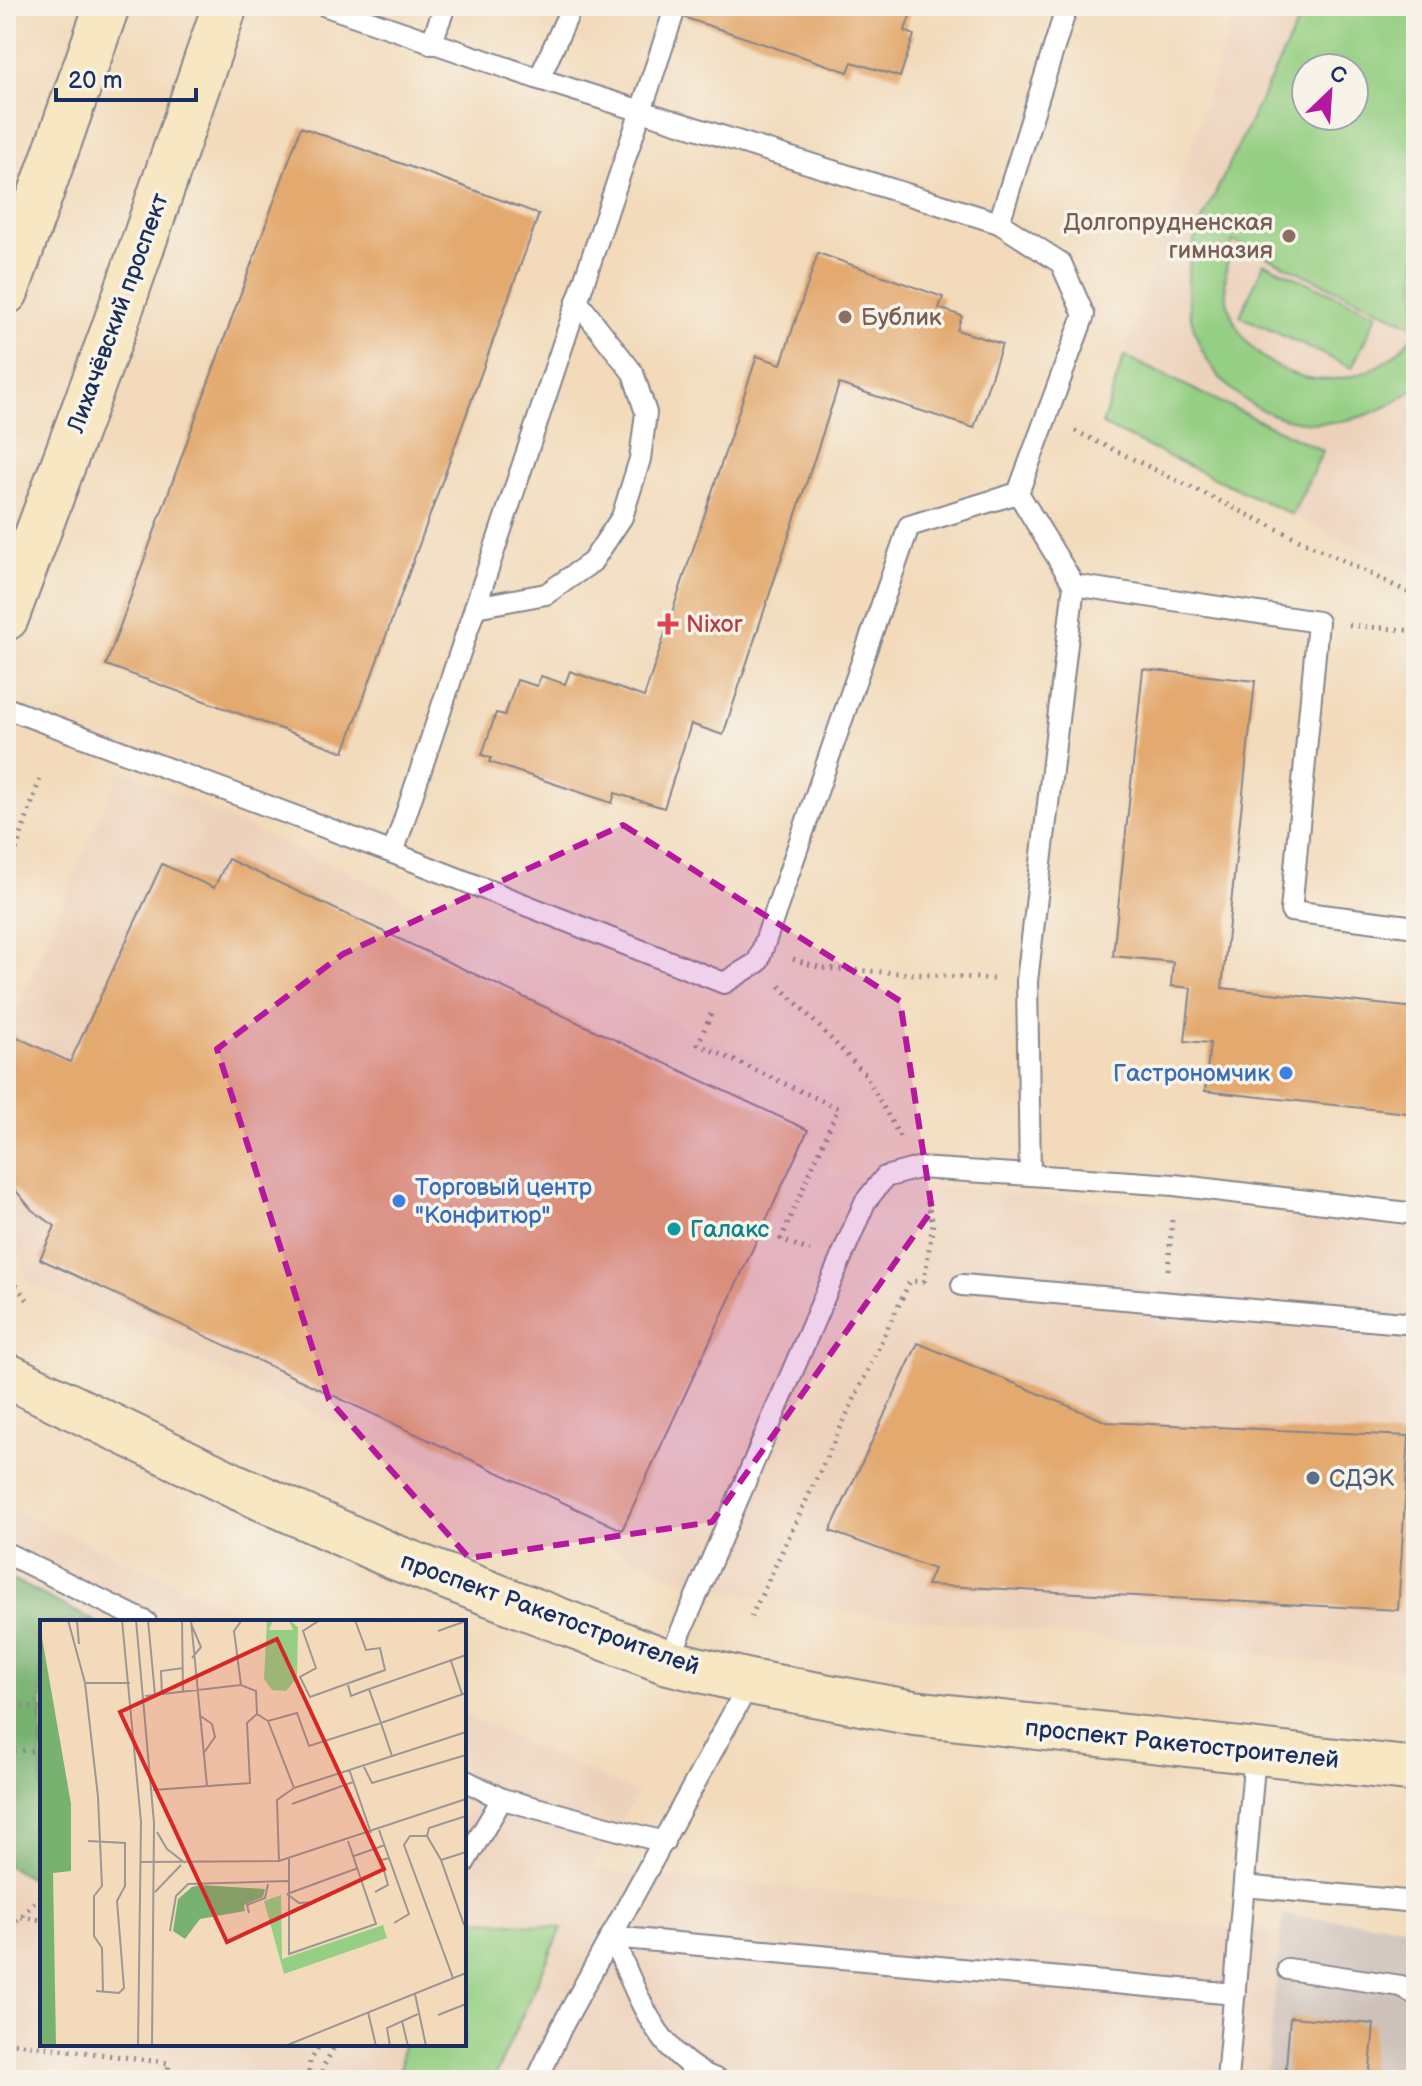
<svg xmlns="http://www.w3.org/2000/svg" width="1422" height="2086" viewBox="0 0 1422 2086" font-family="'Balsamiq Sans',sans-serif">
  <rect width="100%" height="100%" fill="#f7f3e8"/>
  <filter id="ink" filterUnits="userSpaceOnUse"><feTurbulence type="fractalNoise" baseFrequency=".0125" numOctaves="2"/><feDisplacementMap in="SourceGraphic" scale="16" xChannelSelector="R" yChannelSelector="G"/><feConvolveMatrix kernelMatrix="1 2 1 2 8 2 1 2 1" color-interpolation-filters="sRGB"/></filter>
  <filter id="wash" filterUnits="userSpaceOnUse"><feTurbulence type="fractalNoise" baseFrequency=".006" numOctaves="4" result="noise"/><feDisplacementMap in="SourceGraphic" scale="32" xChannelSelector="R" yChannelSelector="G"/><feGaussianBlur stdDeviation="1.8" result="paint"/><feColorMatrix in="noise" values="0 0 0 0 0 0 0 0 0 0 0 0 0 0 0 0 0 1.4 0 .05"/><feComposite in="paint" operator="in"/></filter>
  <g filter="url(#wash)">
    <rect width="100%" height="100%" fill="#f2daba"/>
    <g fill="#edd2bb" fill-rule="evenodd">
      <path d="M1237,6H1416V574L1102,425ZM1306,68H1354V116H1306Z"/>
      <polygon points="121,769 848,1101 824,1176 1416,1231 1416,1671 856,1613 693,1585 27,1282 6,1188 6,1034"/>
      <polygon points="6,1507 260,1622 42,1622 42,2044 403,2044 399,2080 6,2080"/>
      <polygon points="464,1715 638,1794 589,1870 1282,1933 1266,2080 493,2080 562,1929 464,1918"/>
    </g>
    <polygon fill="#cec1ba" points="1283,1915 1416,1927 1416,2080 1266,2080"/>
    <g fill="#95cf83" stroke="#587f70" stroke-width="2" fill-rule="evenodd">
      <path d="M1306,6H1416V327L1233,241C1190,356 1340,435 1416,331V388C1294,480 1150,377 1197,231ZM1306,68H1354V116H1306Z"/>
      <polygon points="1264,263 1377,314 1352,368 1240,316"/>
      <polygon points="1124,356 1323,451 1292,515 1102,425"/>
      <polygon points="464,1918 562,1928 493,2080 399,2080 403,2044 464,2044"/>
    </g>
    <polygon fill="#78b271" stroke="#4a7068" stroke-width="2" points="6,1576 96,1622 42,1622 42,1885 6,1865"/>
    <g id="blocks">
      <g fill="#e3a96e">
        <polygon points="689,6 913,6 905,31 914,35 900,77 852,62 848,72 686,18"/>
        <polygon points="301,127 539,214 344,752 106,665"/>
        <polygon points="818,253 943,297 939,308 962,316 957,330 1002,344 974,428 839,384 723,735 691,724 664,808 615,793 612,803 489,762 491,758 482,755 496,713 505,715 517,680 537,686 541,676 565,684 570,671 644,697 757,356 781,364"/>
        <polygon points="1143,669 1255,681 1222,988 1416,1008 1416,1114 1205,1091 1210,1043 1185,1041 1191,988 1171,986 1173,962 1113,956"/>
        <polygon points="228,859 808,1130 622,1530 40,1259 55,1226 32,1210 6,1179 6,1032 70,1062 162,864 214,888"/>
        <polygon points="918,1343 1107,1422 1409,1436 1398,1610 927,1585 934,1569 830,1531"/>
        <polygon points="1290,2017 1374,2024 1369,2080 1285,2080"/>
      </g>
    </g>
  </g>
  <g filter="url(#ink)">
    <use href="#blocks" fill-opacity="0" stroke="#86848c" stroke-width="2"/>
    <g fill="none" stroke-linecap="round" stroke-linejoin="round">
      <defs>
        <g id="lane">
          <polyline points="431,44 445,6"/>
          <polyline points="539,79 572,6"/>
          <polyline points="999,223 1067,6"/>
          <polyline points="1018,493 1074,585 1318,622 1291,911 1416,927"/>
          <polyline points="1074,585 1027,981 1030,1175 1174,1185 1416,1214"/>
          <polyline points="475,607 546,594 592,562 622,517 640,459 646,413 633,373 577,301"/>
          <polyline points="6,708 393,853 724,983 758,962 909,526 1018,493 1084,315 1061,263 999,223 539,79 326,6"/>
          <polyline points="393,853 676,6"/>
          <polyline points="962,1285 1416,1324"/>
          <polyline points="6,1553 146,1622"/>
          <polyline points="668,1662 865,1202 885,1177 918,1168 1030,1175"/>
          <polyline points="464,1780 502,1799 664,1842"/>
          <polyline points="464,1863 502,1799"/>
          <polyline points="1244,1886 1416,1902"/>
          <polyline points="1288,1969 1401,1986 1416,1995"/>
          <polyline points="537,2080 561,2028 750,1682"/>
          <path d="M718,2080C656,2058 637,1992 612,1937L1235,1994"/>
          <polyline points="1227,2080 1255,1754"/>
        </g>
        <g id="secondary">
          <polyline points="6,292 107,6"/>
          <polyline points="6,618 113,331 225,6"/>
          <polyline points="6,1375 235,1486 392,1556 668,1662 750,1682 914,1713 1416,1770"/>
        </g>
      </defs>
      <use href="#lane" stroke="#86848c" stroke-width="24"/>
      <use href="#secondary" stroke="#86848c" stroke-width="48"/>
      <g stroke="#86848c" stroke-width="5" stroke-dasharray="2 6" stroke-linecap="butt">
        <polyline points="1075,431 1416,596"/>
        <polyline points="1349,625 1416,631"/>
        <polyline points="6,880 41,776"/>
        <polyline points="793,959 821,968 993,979"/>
        <polyline points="780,986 865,1074 900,1137"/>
        <polyline points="711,1014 698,1044 838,1108 781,1239 810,1251"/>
        <polyline points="1168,1270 1172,1220"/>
        <polyline points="6,1273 29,1302"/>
        <polyline points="924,1282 933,1223 927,1201"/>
        <polyline points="751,1617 910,1281 930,1282"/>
        <polyline points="6,1704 42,1709"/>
        <polyline points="6,1749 42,1752"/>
        <polyline points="21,1917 42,1920"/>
        <polyline points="6,1933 42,1894"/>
        <polyline points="6,2042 169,2063 167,2080"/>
        <polyline points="308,2080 310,2062 320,2044"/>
        <polyline points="321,2080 323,2067 336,2044"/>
      </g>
      <use href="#lane" stroke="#fff" stroke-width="20"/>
      <use href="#secondary" stroke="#f7e8c3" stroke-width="44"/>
    </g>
  </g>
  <path fill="#b5179e" fill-opacity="0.2" stroke="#b5179e" stroke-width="6" stroke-dasharray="16 10" stroke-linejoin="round" d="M623,825L900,1001L932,1210L712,1522L469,1558L329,1400L217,1049L343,954Z"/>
  <g fill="#8d6e63" stroke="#f7f3e8" stroke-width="3">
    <circle cx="1289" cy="236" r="8"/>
    <circle cx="845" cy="317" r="8"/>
  </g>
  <path fill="#e0444e" stroke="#f7f3e8" stroke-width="3" d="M664 612h8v8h8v8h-8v8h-8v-8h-8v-8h8z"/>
  <g fill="#3f7fe0" stroke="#f7f3e8" stroke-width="3">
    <circle cx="1286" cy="1073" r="8"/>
    <circle cx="399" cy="1201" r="8"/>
  </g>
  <circle fill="#0f9aa8" stroke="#f7f3e8" stroke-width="3" cx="674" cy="1229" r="8"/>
  <circle fill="#5c6f8a" stroke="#f7f3e8" stroke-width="3" cx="1313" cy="1478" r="8"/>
  <g text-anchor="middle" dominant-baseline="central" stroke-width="7" stroke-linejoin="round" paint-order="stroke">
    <g font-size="24" fill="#785e54" stroke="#f7f3e8" text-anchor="end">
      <text x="1273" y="222">Долгопрудненская<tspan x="1273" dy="28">гимназия</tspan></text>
      <text x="861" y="317" text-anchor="start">Бублик</text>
    </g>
    <g font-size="24" fill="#1b2f5e" stroke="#f7f3e8">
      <text transform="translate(118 313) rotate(-70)">Лихачёвский проспект</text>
      <text transform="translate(550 1614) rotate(20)">проспект Ракетостроителей</text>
      <text transform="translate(1182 1744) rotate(6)">проспект Ракетостроителей</text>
    </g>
    <g font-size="24" fill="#be3a42" stroke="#f7f3e8" text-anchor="start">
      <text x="686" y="624">Nixor</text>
    </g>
    <g font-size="24" fill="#366cbe" stroke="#f7f3e8" text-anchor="end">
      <text x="1270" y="1073">Гастрономчик</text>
      <text x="415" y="1187" text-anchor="start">Торговый центр<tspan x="415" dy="28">"Конфитюр"</tspan></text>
    </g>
    <g font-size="24" fill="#0d838f" stroke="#f7f3e8" text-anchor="start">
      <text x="690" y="1229">Галакс</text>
    </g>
    <g font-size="24" fill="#4e5e75" stroke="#f7f3e8" text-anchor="start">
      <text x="1329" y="1478">СДЭК</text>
    </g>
  </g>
  <g transform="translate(40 1620)">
    <rect width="426" height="426" fill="#f2daba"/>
    <path d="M227,0H233L229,10H253L249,0L258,7L257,58L246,71L232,70L224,59ZM241,275L242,339L343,305L347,318L244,354L224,281Z" fill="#95cf83"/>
    <path d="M0,6L31,184V251L13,253L16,426H0ZM152,267L160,265L225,269L223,277L204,285L205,291L160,299L145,319L133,311L138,279Z" fill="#78b271"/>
    <path fill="none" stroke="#9c9695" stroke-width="2" d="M28,0L45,63L58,177L62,266L54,276V316L62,328L63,372M37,0L39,24M82,0L101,202L98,426M96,0L114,203L112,426M108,0L115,75M142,0L143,73M151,0L167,166M280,0L263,11L276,48L260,57L270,77L345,50L340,28L326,30L315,0M152,6L161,27L152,38M398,11L426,1M426,35L329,69L341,103L426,73M411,41L422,74M45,63H90M201,65L194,11L202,0M308,65L311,76L329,69M122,75L121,51L143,48M105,76L201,65L216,71L217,94L207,103L210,163L113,170M217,94L228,101L257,93L269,126L341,103L352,136M159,95L172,104L175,117L163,134M228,101L254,168L426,112M323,145L332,163L426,135M309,149L331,213M252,184L313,162M339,210L369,294L354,303M117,212L127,229L145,243M387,216H370L364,225L413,358M387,216L401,240L424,305M387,216L389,208L426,196M48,221L85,223V266L77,281L84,368L79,373L56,371M314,236L345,225M249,239V334L336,304L308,221M401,240L426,232M239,241L237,180L254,168M101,242L239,241L426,179M115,272L141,245M335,272L348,265L341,240L350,238M247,274L318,248M247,274L259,283L275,282M209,293L207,285L225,278L228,264M130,311L136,276L148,264L248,261M375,374L386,426M328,392L336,426M398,395L426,384M362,401L368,426M245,426L426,353M350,426L347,408L378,394"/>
    <path fill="#d62828" fill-opacity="0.15" stroke="#d62828" stroke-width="4" d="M237,19L344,249L187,322L80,92Z"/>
    <rect width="426" height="426" fill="none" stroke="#1b2f5e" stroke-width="4"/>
  </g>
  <rect width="1422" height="2086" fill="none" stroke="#f7f3e8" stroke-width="32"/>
  <g transform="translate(1330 92) rotate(25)"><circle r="38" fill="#f7f3e8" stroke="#9fa5b1" stroke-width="2"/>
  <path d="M0-6L14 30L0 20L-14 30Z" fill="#b5179e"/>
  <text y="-12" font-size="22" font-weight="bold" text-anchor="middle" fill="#1b2f5e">С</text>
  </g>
  <path d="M56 88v12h140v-12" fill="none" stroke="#1b2f5e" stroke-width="4"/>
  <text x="68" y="88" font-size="24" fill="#1b2f5e" stroke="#f7f3e8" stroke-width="6" paint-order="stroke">20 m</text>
</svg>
